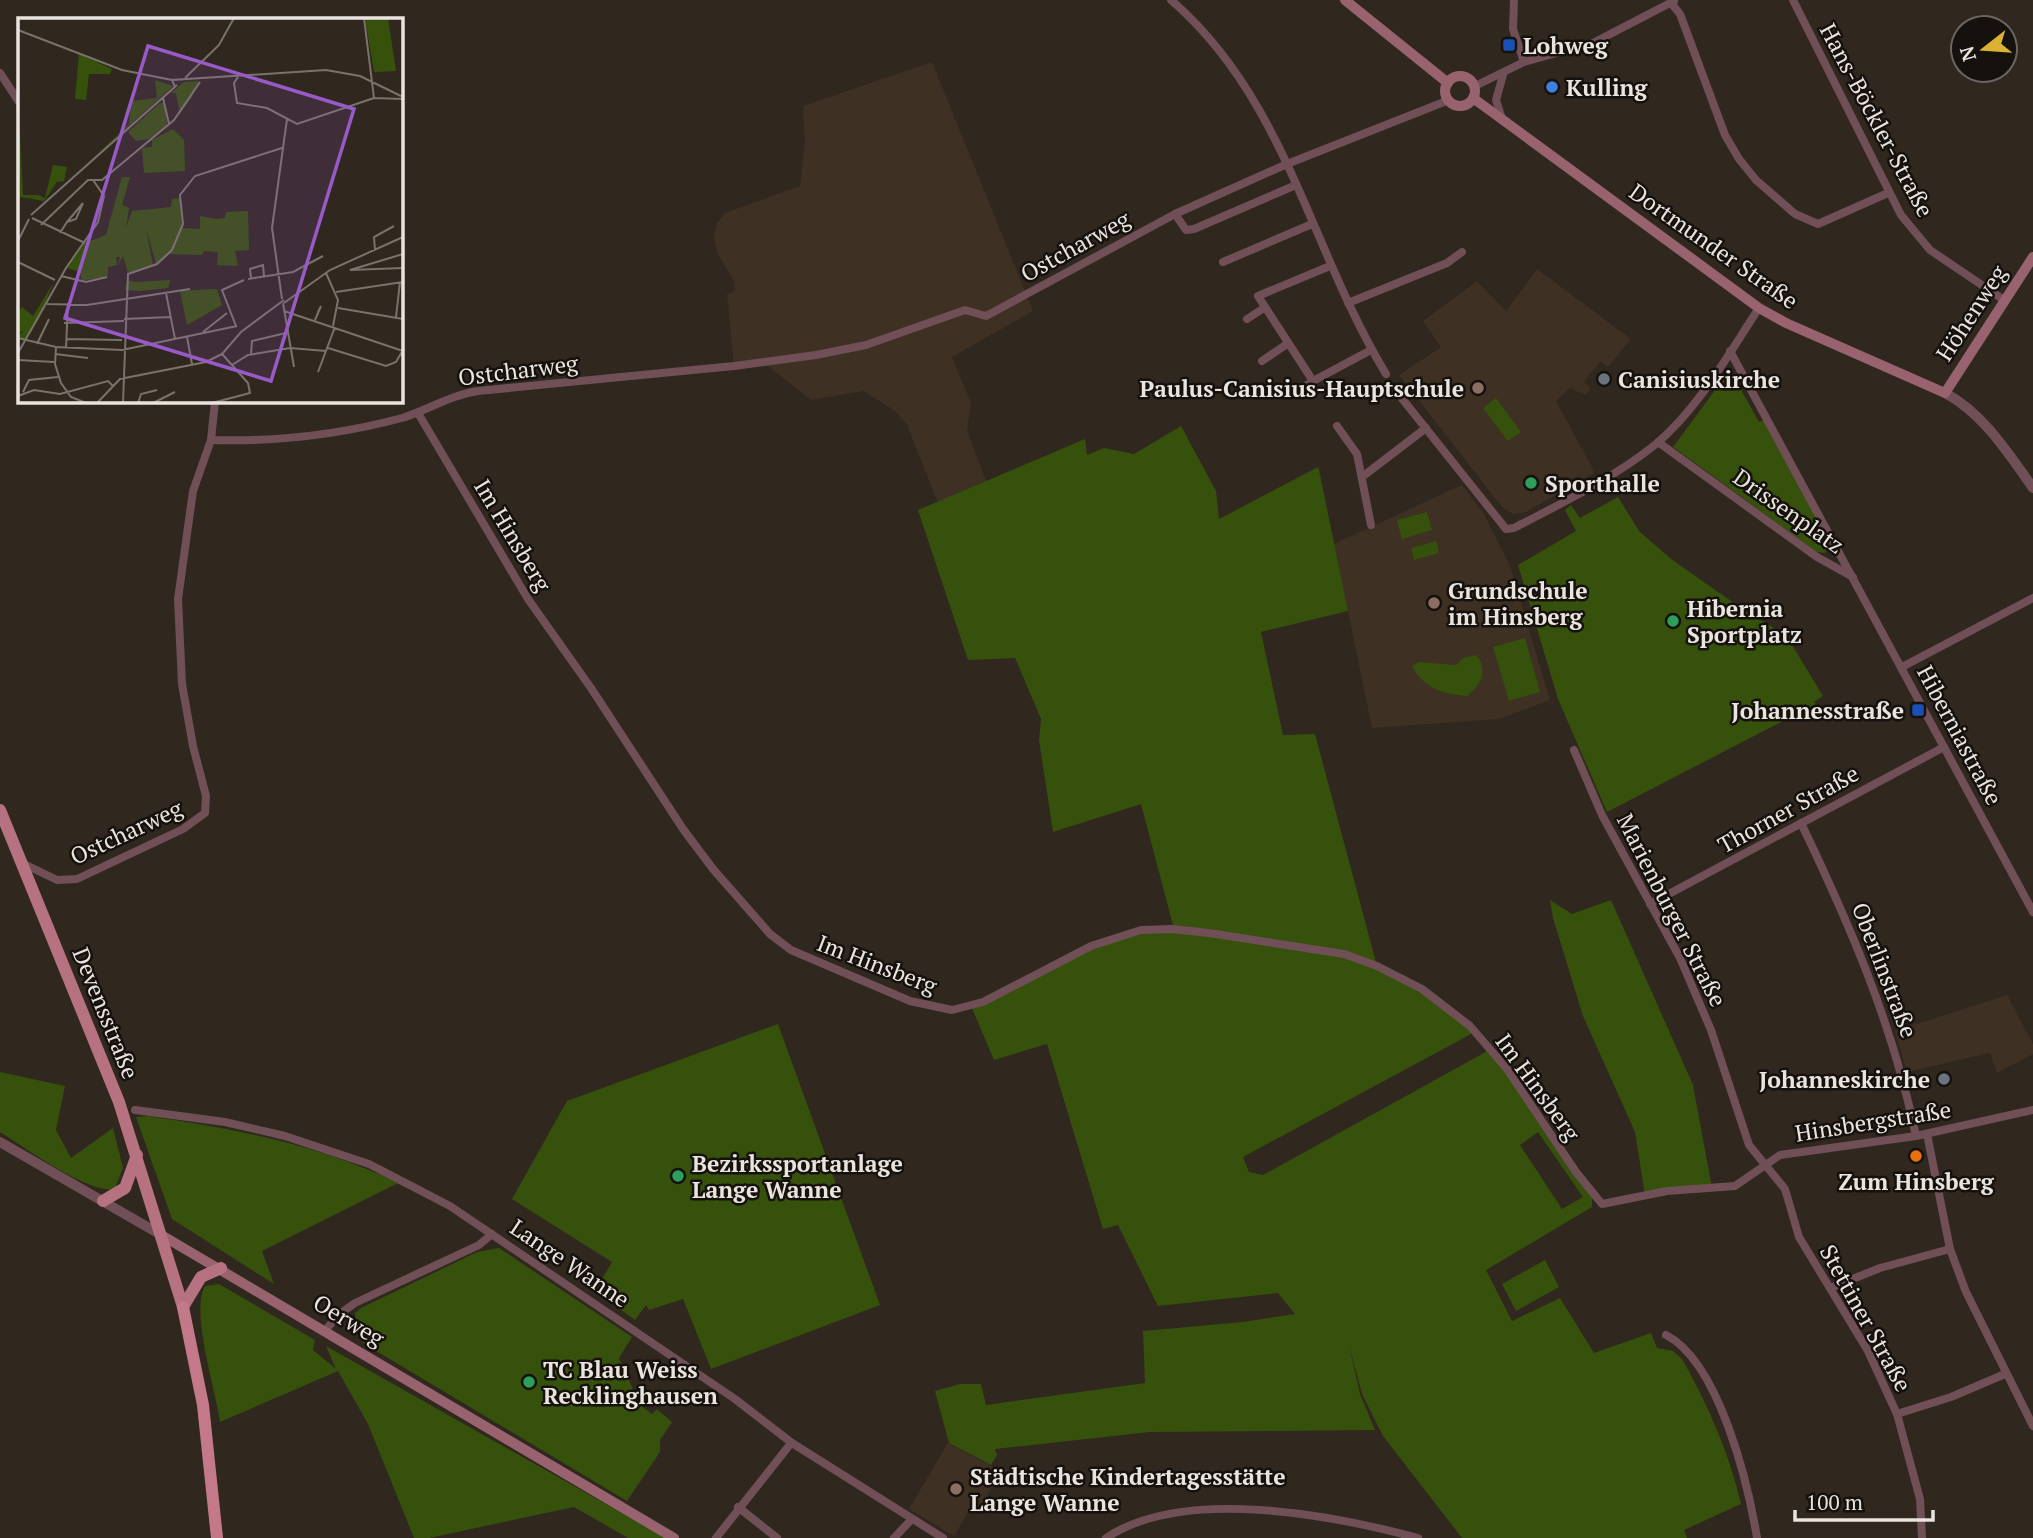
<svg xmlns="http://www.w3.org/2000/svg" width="2033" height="1538" viewBox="0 0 2033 1538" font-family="'PT Serif',serif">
  <rect width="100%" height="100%" fill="#30271f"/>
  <g fill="#3e3023">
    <polygon points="932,62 1033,311 952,357 971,403 967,431 987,483 938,503 907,425 895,411 864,391 811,400 764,363 734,366 727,294 734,292 735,283 717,252 714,235 717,223 725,213 800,186 805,144 803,106"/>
    <polygon points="1537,269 1631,339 1608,367 1601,361 1589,375 1584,382 1591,389 1585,395 1570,388 1556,401 1595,473 1526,512 1513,514 1502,507 1399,375 1441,347 1423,321 1477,281 1506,311"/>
    <polygon points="1462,485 1484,514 1510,566 1550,700 1499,719 1372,728 1334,544"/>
    <polygon points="2007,995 2033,1044 2033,1054 1997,1073 1990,1053 1907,1072 1895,1031"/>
    <polygon points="948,1443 1001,1471 978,1511 971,1507 954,1536 909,1509"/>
  </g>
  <g fill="#36510c" fill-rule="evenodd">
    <polygon points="1730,370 1759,422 1764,420 1830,543 1825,553 1817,552 1673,447"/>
    <polygon points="1496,398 1521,432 1508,441 1483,408"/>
    <path d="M1181,426L1216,491L1219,519L1318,467L1319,470L1348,611L1261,632L1283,735L1315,734L1377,966L1422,989L1473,1033L1243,1157L1249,1172L1263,1175L1491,1049L1592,1192V1207L1486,1270L1512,1321L1560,1298L1594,1353L1651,1333L1657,1348L1673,1351L1682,1359C1708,1405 1729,1452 1741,1504L1684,1530L1687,1538H1462L1383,1436L1362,1394L1349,1345L1360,1394L1375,1430L1150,1432L995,1449L997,1455L991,1465L949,1443L935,1391L960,1384H981L986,1405L1145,1383L1143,1331L1243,1322L1295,1314L1278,1293L1158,1306L1118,1225L1103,1229L1047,1044L994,1060L971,1006L1122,935L1174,929L1141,804L1053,832L1039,740L1041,719L1015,658L968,660L918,510L1085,439L1087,455L1104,448L1134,454ZM1538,1132L1583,1197L1562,1209L1520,1145Z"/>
    <polygon points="1618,497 1639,531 1671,559 1744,610 1786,635 1823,696 1814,702 1816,704 1607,812 1558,699 1518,565 1576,531 1565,510 1571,505 1580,518"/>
    <polygon points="1427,512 1432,530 1402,539 1397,520"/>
    <polygon points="1436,541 1439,553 1414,560 1411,548"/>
    <polygon points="1525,638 1540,692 1509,701 1493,647"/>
    <path d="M1476,655C1489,669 1481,685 1467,696C1444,694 1424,689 1412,666L1419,662L1456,665L1463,658Z"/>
    <polygon points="1550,900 1572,914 1611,900 1693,1085 1712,1188 1645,1195 1635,1132 1583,1016 1553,918"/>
    <polygon points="778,1024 880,1305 711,1369 683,1299 649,1310 646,1305 635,1320 595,1291 612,1262 512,1199 567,1101"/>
    <path d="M0,1072L65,1086L56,1130L71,1158L113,1128L123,1168L116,1186L118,1189C90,1196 26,1148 0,1132Z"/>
    <path d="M147,1116C232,1128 321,1145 398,1183L262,1251L274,1284L172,1219L136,1117Z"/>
    <polygon points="499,1248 632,1337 619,1358 640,1405 652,1414 657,1409 672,1422 660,1440 660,1452 627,1501 363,1343 356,1327 355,1313 361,1308 477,1252"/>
    <polygon points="1545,1260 1559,1287 1516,1311 1502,1284"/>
    <path d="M219,1284L315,1340L313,1350L336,1369L326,1346L666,1538H628L574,1507L429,1538H414L368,1424L338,1371L220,1422C216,1390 190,1312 205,1286Z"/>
  </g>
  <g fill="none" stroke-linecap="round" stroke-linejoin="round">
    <g stroke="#704f56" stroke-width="8">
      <path d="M1171,0C1286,99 1310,249 1386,374"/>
      <polyline points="1514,0 1513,29 1524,62"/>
      <polyline points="1793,0 1901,215 1930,250 2004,300"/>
      <polyline points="1671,3 1680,14 1725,135 1739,159 1756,180 1795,214 1818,224 1888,193"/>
      <polyline points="0,73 19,102"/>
      <polyline points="1475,86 1524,62 1593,43 1674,1"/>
      <polyline points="1502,119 1496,100 1503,75"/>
      <polyline points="1175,214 1186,230 1194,229 1296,185"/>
      <polyline points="1223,262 1312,224"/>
      <polyline points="1330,266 1258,296 1313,381 1371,350"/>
      <polyline points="1348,303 1447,263 1462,252"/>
      <polyline points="1247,319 1264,308"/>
      <polyline points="1730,351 2033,912"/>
      <polyline points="1262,361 1287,344"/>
      <polyline points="1293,394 1313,381"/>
      <path d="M1400,396L1506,529L1514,528C1562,503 1614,478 1656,444C1699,408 1729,353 1759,308"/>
      <polyline points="418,413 528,599 591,688 683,829 713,869 770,934 791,950 910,1001 952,1010 983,1002 1091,946 1141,930 1172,929 1209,933 1344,954 1377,966 1422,989 1470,1026 1507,1069 1576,1172 1602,1204 1667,1191 1735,1186 1780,1155 1916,1136 2033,1110"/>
      <polyline points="1337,426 1357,454 1371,525"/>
      <path d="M211,440C274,442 342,434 402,418C428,410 450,395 478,391L734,366L816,355L866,345L965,310L986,316L1175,214L1287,164L1449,100"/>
      <polyline points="1658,442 1817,557 1853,577"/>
      <polyline points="1362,477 1426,428"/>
      <polyline points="1902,667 2033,598"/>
      <polyline points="1574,750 1602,815 1680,958 1711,1030 1749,1145 1785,1189 1799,1237 1868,1351 1897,1414 1920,1499 1922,1538"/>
      <path d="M1801,823C1850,925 1893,1025 1916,1136"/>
      <polyline points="22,863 57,880 77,879 183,829 205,813 206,796 193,746 182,684 178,599 193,491 211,440 215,401"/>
      <polyline points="1650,904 1944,747"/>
      <polyline points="135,1110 225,1122 285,1136 369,1164 450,1206 735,1399 792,1443 943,1538"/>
      <polyline points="1927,1134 1950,1249 1966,1292 2033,1426"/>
      <polyline points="1830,1288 1880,1268 1950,1249"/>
      <polyline points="325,1331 337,1316 355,1303 479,1245 492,1234"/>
      <path d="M1666,1335C1719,1362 1748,1483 1757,1538"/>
      <polyline points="1897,1414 1951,1397 2005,1374"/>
      <polyline points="738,1507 777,1538"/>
      <polyline points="716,1538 788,1447"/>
      <polyline points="894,1538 912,1519"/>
      <path d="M1106,1538C1183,1486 1333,1515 1418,1538"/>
    </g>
    <g stroke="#704f56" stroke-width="10">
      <path d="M1945,393C1982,412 2009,454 2033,488"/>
      <polyline points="0,1142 163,1236"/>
    </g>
    <g stroke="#98636f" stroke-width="10">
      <polyline points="1345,0 1448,83"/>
      <circle cx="1460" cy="91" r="15"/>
      <polyline points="1473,98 1759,308 1786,323 1945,393 2033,257"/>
      <polyline points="163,1236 674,1538"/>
    </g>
    <g stroke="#b67281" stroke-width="12">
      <polyline points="0,810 119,1102 183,1307"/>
      <polyline points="103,1201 125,1188 137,1155"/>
      <polyline points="183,1307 201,1277 221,1268"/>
    </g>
    <polyline stroke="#c4798a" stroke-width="12" points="183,1307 203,1405 217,1538"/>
  </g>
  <g fill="#1a4fb4" stroke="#15110d" stroke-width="2.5">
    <rect x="1502" y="38" width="14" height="14" rx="3.5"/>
    <rect x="1911" y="703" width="14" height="14" rx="3.5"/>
  </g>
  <circle fill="#3f7fe0" stroke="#15110d" stroke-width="2.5" cx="1552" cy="87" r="7"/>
  <g fill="#6b7280" stroke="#15110d" stroke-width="2.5">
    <circle cx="1604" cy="379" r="7"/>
    <circle cx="1944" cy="1079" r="7"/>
  </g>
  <g fill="#8d6e63" stroke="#15110d" stroke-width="2.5">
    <circle cx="1478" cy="388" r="7"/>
    <circle cx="1434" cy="603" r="7"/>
    <circle cx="956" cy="1489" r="7"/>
  </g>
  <g fill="#2e9e5b" stroke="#15110d" stroke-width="2.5">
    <circle cx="1531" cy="483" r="7"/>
    <circle cx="1673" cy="621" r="7"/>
    <circle cx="678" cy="1176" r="7"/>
    <circle cx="529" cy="1382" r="7"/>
  </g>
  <circle fill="#e8710a" stroke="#15110d" stroke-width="2.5" cx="1916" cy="1156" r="7"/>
  <g text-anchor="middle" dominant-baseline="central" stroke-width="5" stroke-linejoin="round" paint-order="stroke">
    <g font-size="23" font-weight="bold" fill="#eae4df" stroke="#15110d" text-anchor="start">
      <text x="1523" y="45">Lohweg</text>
      <text x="1566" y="87">Kulling</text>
      <text x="1618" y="379">Canisiuskirche</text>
      <text x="1464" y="388" text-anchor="end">Paulus-Canisius-Hauptschule</text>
      <text x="1545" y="483">Sporthalle</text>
      <text x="1448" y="590">Grundschule<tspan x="1448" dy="26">im Hinsberg</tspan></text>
      <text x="1687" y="608">Hibernia<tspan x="1687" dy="26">Sportplatz</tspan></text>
      <text x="1904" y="710" text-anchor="end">Johannesstraße</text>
      <text x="1930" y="1079" text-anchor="end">Johanneskirche</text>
      <text x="692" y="1163">Bezirkssportanlage<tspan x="692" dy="26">Lange Wanne</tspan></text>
      <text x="1916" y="1181" text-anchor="middle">Zum Hinsberg</text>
      <text x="543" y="1369">TC Blau Weiss<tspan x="543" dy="26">Recklinghausen</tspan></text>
      <text x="970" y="1476">Städtische Kindertagesstätte<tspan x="970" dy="26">Lange Wanne</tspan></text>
    </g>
    <g font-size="23" fill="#eae4df" stroke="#15110d">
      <text transform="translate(1877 120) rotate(62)">Hans-Böckler-Straße</text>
      <text transform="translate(1075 246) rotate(-29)">Ostcharweg</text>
      <text transform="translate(1714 246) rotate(35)">Dortmunder Straße</text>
      <text transform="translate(1971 313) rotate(-57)">Höhenweg</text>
      <text transform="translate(518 370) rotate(-7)">Ostcharweg</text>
      <text transform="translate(1789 511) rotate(35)">Drissenplatz</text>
      <text transform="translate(513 535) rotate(59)">Im Hinsberg</text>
      <text transform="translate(1960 735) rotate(62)">Hiberniastraße</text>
      <text transform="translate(1788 809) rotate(-29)">Thorner Straße</text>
      <text transform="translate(126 832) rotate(-25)">Ostcharweg</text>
      <text transform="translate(1672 910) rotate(63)">Marienburger Straße</text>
      <text transform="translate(877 964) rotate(21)">Im Hinsberg</text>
      <text transform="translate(1885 970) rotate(69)">Oberlinstraße</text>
      <text transform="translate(106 1013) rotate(68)">Devensstraße</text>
      <text transform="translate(1538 1087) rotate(54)">Im Hinsberg</text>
      <text transform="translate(1873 1121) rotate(-9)">Hinsbergstraße</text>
      <text transform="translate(570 1263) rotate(34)">Lange Wanne</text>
      <text transform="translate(1866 1318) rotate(61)">Stettiner Straße</text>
      <text transform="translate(349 1320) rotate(31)">Oerweg</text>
    </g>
  </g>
  <g transform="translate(18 18)">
    <rect width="385" height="385" fill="#30271f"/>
    <path d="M347,0H370L378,53L356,54ZM61,36L94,51L92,56H71L68,82L57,81ZM137,62L155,68L59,155L111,106L113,83L139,80ZM181,63L174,79L162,96L158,75H153L166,64ZM0,76L5,177H20L27,180L35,147L49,149L46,163L39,164L26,183L2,179ZM142,85H146L149,107L131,121L118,123L110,114ZM155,111L166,122L167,153L126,155L124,130L134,129V122ZM104,159H112L104,187L111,190L108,210L114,193L153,189L154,181L162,180L164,210L182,211V198L198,201L207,200L208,194L230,193L231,232L217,233L220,248L199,247L200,234L186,233L184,237L151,236L138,246L128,210L135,248L110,255L105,238L100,247L102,239H98L99,247L90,249V258L64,263L62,254L49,250L67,225L88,217ZM109,262L118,264L152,262L150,270L122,273L107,272ZM36,264L21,300L7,323L0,318L6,313L0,315V295L4,289L15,298ZM199,271L204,287L169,307L162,273Z" fill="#36510c"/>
    <path fill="none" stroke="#7a736c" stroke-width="2" d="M0,12L104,52L154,62M220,59L216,65L219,85L249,90L279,106L356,80L346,0M167,60L201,27L216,0M157,69L154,62L308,52L342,58L385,79M145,80L151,106M356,80L385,81M13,197L159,67M14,200L67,225M23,207L70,162H84L156,102L182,64M42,215L49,204L58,201L65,185L49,204M0,223L11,201M357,232L356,219L376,208M385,236L332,252L385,250M0,244L37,262M308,255L320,282L315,308M43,258L68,264L89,259M233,260L232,251L245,247L246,258M230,261L275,254L305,238M318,274L385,264M148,275L157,321M264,281L254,210L269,101M265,285L276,349M266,285L312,252L385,219M29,286L69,287L172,271M320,290L385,301M266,293L385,333M378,299L382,264M106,301L152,299M297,302L303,288L300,294M46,305L106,303M218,308L204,272L226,262M185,314L209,295M169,319L174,346M0,320L38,329L104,332L219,308M48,321L104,322M19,326L31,301M38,329L37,346L43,365L53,379L68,385M48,330L50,285M310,330L368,348L378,344L385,332M0,335L48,250L80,204L86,178L75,162M37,336L70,340M233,336L234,323L268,315M0,342L36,344M214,347L230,337L272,330L308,333M300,354L317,309M5,374L11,362L40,359M0,378L16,372L42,376L90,363L95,368M79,385L102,361L188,344L204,336M105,385L110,256L139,246L154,232L165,206L162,177L177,158L264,130M120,385L123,376L139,372M135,385L157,374M194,385L232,375L230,365L204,336L223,314L266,282"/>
    <path fill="#975ac7" fill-opacity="0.15" stroke="#975ac7" stroke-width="3.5" d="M130,28L336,91L253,363L47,300Z"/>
    <rect width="385" height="385" fill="none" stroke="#eae4df" stroke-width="3.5"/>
  </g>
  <g transform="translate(1984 49) rotate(253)"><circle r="33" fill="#15110d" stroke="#6a6561" stroke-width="2"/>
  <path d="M0-5L12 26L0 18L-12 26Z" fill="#dbb233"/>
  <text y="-10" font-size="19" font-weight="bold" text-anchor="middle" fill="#eae4df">N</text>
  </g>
  <path d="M1795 1510v10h138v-10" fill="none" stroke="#eae4df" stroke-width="3.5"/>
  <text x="1806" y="1510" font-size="21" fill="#eae4df" stroke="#15110d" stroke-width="5" paint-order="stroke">100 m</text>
</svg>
